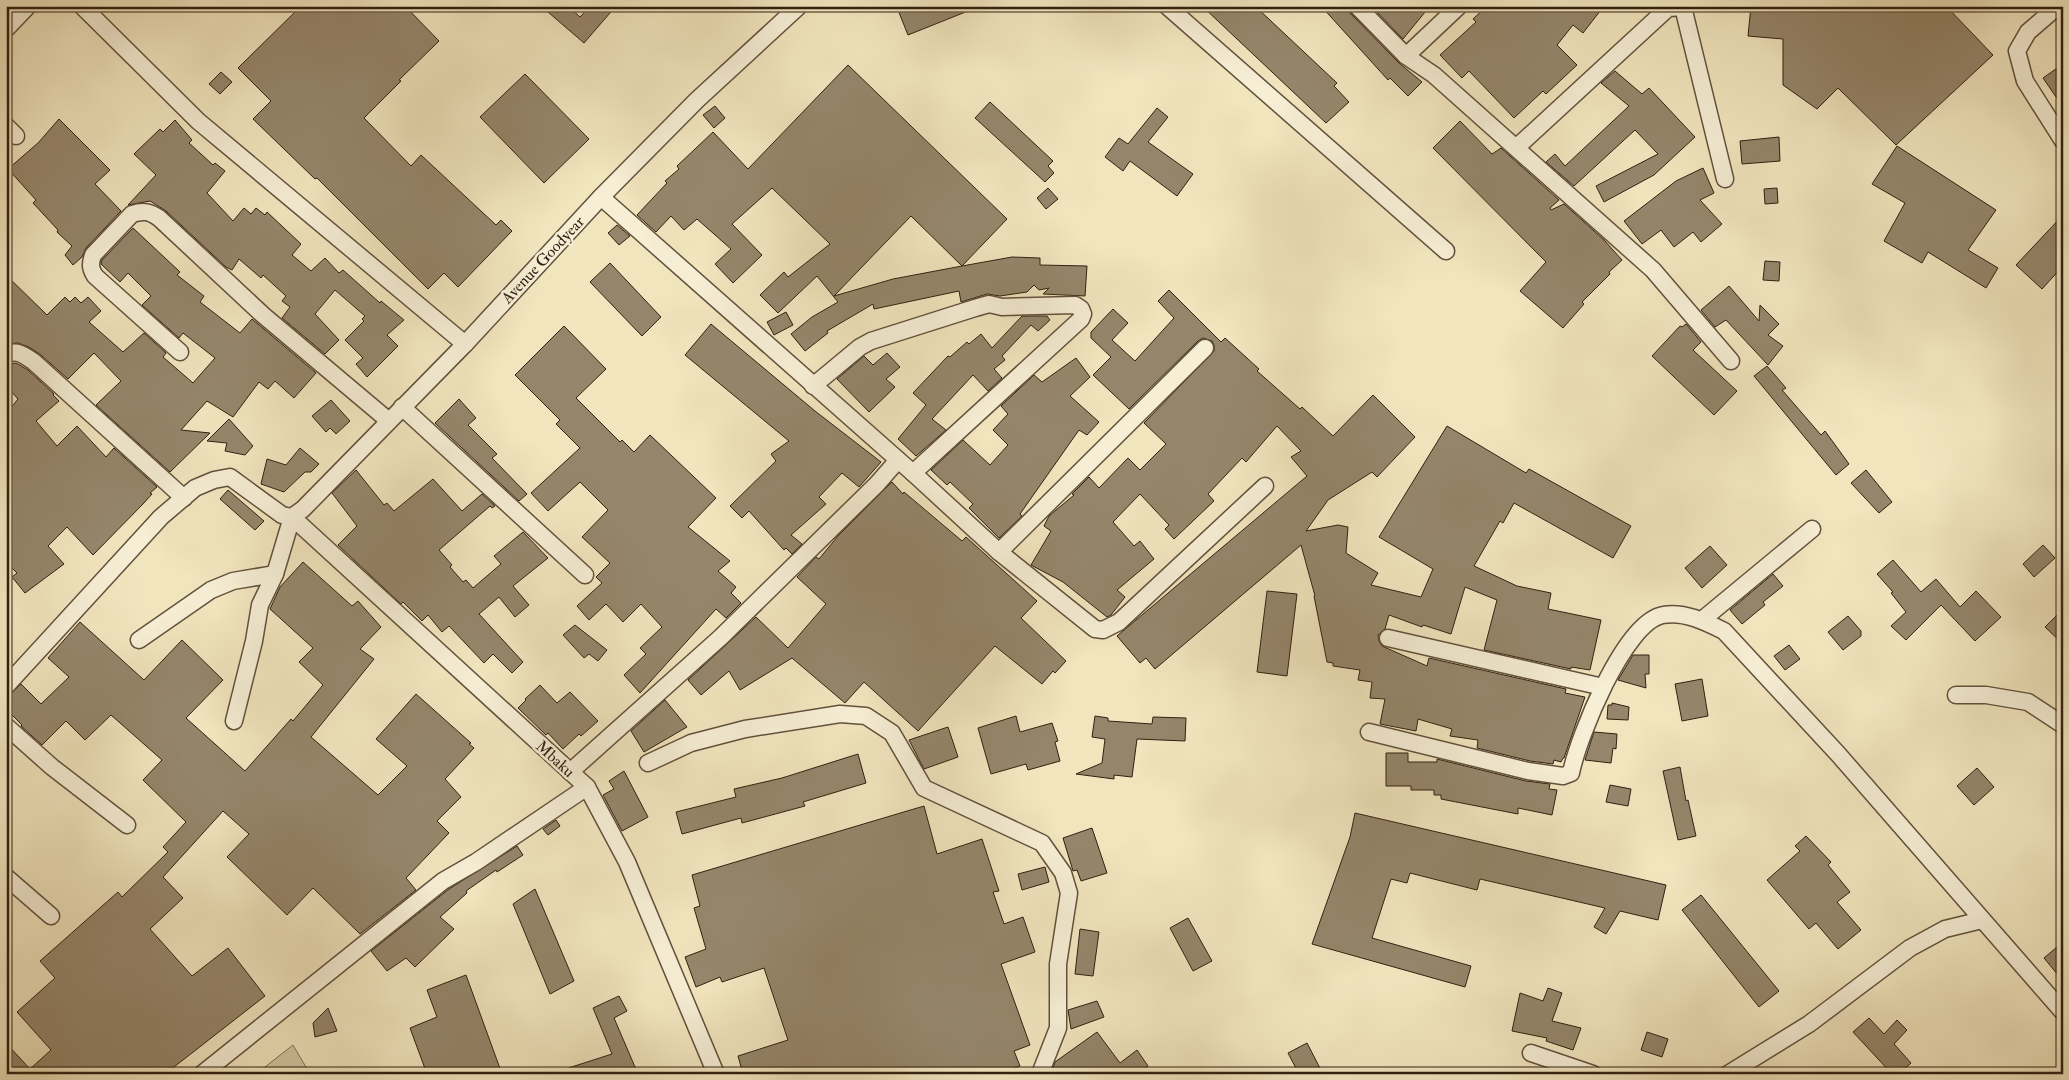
<svg xmlns="http://www.w3.org/2000/svg" width="2069" height="1080" viewBox="0 0 2069 1080" font-family="'IM FELL Double Pica',serif">
  <rect width="100%" height="100%" fill="#f1e5be"/>
  <filter id="stains"><feTurbulence type="fractalNoise" baseFrequency=".004" numOctaves="4"/><feColorMatrix values="0 0 0 0 .2 0 0 0 0 .09 0 0 0 0 .02 0 0 0 .5 -.17"/></filter>
  <radialGradient id="worn" r=".72"><stop offset=".6" stop-color="#630" stop-opacity="0"/><stop offset="1" stop-color="#630" stop-opacity=".3"/></radialGradient>
  <polygon fill="#d1c4a1" stroke="#827259" points="293,1045 310,1074 256,1074"/>
  <g fill="#95866b" stroke="#322011" fill-rule="evenodd">
    <polygon points="301,6 405,6 439,41 399,80 401,81 364,118 411,166 421,155 496,225 501,220 512,231 458,287 444,273 428,289 317,178 315,179 253,119 271,101 238,68"/>
    <polygon points="541,6 568,6 580,17 590,6 616,6 584,43"/>
    <polygon points="907,6 978,6 978,7 908,35 898,10"/>
    <polygon points="1202,6 1255,6 1337,83 1334,86 1349,102 1326,123"/>
    <polygon points="1321,6 1347,6 1350,13 1399,63 1422,82 1408,96 1390,78 1388,80"/>
    <polygon points="1378,6 1430,6 1403,39 1375,10"/>
    <polygon points="1487,6 1604,6 1583,33 1573,25 1557,45 1577,65 1546,94 1543,91 1514,118 1469,71 1462,78 1440,55 1476,22 1473,19"/>
    <polygon points="1751,6 1946,6 1993,55 1896,145 1838,88 1817,109 1783,85 1783,39 1748,36"/>
    <polygon points="2063,64 2063,107 2043,78"/>
    <path d="M848,65L1007,219L962,266L1012,257L1040,258V265L1087,266L1085,296L1043,294L1049,288L1039,290L1034,285L1027,292L1000,296L987,294L961,302L959,291L874,309L873,304L827,331L828,333L805,351L791,334L812,317L838,302L817,276L778,313L760,295L784,272L788,277L830,244L772,188L732,224L762,255L733,283L715,264L731,249L697,219L684,230L671,216L656,232L637,215L667,183L665,181L679,169L677,166L713,132L748,169ZM911,216L962,266L893,279L834,296Z"/>
    <polygon points="1615,71 1642,94 1649,88 1695,137 1654,175 1604,202 1596,186 1658,154 1635,130 1574,186 1546,162 1555,154 1565,166 1629,106 1601,83"/>
    <polygon points="221,72 232,82 220,94 209,84"/>
    <polygon points="525,74 589,139 544,183 480,117"/>
    <polygon points="990,102 1053,161 1048,166 1054,173 1045,182 975,118"/>
    <polygon points="715,106 725,118 714,128 703,115"/>
    <polygon points="1157,108 1168,117 1148,142 1193,174 1177,196 1130,161 1123,171 1105,157 1119,138 1128,144"/>
    <polygon points="59,119 110,170 95,184 121,211 86,248 82,257 73,265 65,255 72,246 57,232 58,230 33,203 36,200 8,169 38,143"/>
    <polygon points="175,120 192,140 189,143 213,165 215,163 225,171 207,193 233,221 244,208 251,214 256,208 265,215 267,212 301,244 292,255 311,271 325,258 339,273 343,270 380,303 381,301 404,320 387,335 398,346 367,377 356,364 363,358 345,340 364,321 362,319 365,316 335,290 315,314 339,340 325,354 282,318 290,307 282,301 286,296 263,275 261,278 239,259 232,270 226,267 166,211 150,201 128,205 156,175 134,154 160,129 163,132"/>
    <polygon points="1460,121 1492,154 1501,148 1559,200 1550,208 1551,210 1564,204 1604,240 1622,260 1609,272 1610,274 1582,302 1584,304 1563,328 1520,291 1546,262 1433,148"/>
    <polygon points="1779,137 1780,161 1742,164 1740,141"/>
    <polygon points="1897,146 1996,210 1968,250 1998,268 1986,288 1928,252 1922,263 1884,241 1905,203 1872,184"/>
    <polygon points="1703,168 1714,193 1700,200 1722,224 1701,242 1693,232 1674,247 1661,230 1642,244 1624,221 1676,181"/>
    <polygon points="1048,188 1058,199 1046,209 1037,198"/>
    <polygon points="1777,188 1778,203 1765,204 1764,189"/>
    <polygon points="2063,215 2063,266 2042,289 2016,265"/>
    <polygon points="617,225 630,236 619,245 608,233"/>
    <polygon points="133,228 180,272 177,275 204,296 200,302 240,333 252,319 316,373 294,398 275,381 268,389 259,382 233,417 207,401 181,430 210,433 170,472 96,405 121,381 94,353 68,379 41,355 29,347 18,343 6,344 6,275 47,315 65,297 70,302 75,297 81,303 88,297 101,311 89,322 123,352 144,333 166,353 163,357 193,383 215,358 183,333 179,338 142,305 151,296 128,273 120,282 101,264 102,260"/>
    <polygon points="1765,261 1780,262 1779,281 1763,280"/>
    <polygon points="610,263 661,317 642,336 590,282"/>
    <polygon points="1729,286 1759,321 1760,305 1779,324 1768,335 1783,346 1768,365 1726,320 1715,327 1701,310"/>
    <polygon points="1169,290 1221,342 1225,338 1259,369 1257,371 1300,409 1302,407 1333,436 1373,395 1415,437 1377,477 1372,472 1328,500 1306,531 1338,525 1348,527 1346,553 1378,573 1371,585 1421,597 1433,569 1379,537 1447,426 1526,473 1529,469 1631,526 1613,558 1514,503 1503,523 1500,521 1474,566 1517,586 1551,593 1548,609 1601,620 1590,670 1571,667 1571,669 1484,650 1497,600 1465,587 1451,634 1423,625 1422,627 1389,615 1385,629 1378,635 1379,641 1382,646 1427,666 1429,658 1566,689 1565,693 1585,697 1564,758 1563,758 1561,762 1554,760 1553,764 1530,761 1477,748 1478,740 1450,736 1452,729 1418,719 1416,731 1380,724 1385,699 1370,698 1372,682 1358,680 1360,670 1333,666 1333,663 1327,662 1314,596 1315,596 1301,545 1155,669 1146,658 1140,663 1117,636 1307,476 1291,457 1301,451 1277,426 1246,462 1242,458 1208,494 1214,501 1174,539 1165,529 1169,525 1140,494 1113,522 1134,546 1140,541 1154,559 1117,590 1125,597 1111,615 1107,617 1063,582 1031,565 1051,531 1044,526 1049,516 1074,495 1072,494 1089,477 1099,488 1128,458 1140,470 1166,444 1144,423 1214,351 1214,345 1212,341 1203,338 1198,341 1129,409 1093,375 1111,357 1091,338 1091,332 1113,309 1128,323 1112,340 1135,361 1174,318 1158,301"/>
    <polygon points="786,312 793,325 774,335 767,322"/>
    <polygon points="1022,316 1047,316 1050,320 1038,331 1031,325 1002,356 1005,360 994,369 1002,378 988,391 973,375 932,419 946,430 916,456 898,439 926,405 913,393 948,356 950,357 967,342 969,344 981,334 992,348"/>
    <polygon points="711,324 815,411 881,462 859,487 842,473 819,497 826,504 791,535 802,544 792,554 786,548 784,550 749,511 742,518 730,506 776,461 771,454 789,441 685,355"/>
    <polygon points="1686,324 1701,342 1693,350 1737,391 1714,415 1652,356 1680,326 1682,327"/>
    <polygon points="564,326 606,369 576,398 620,442 622,440 634,452 650,435 716,498 688,527 730,561 718,571 736,587 731,593 741,603 726,618 716,609 640,693 624,675 646,654 640,648 662,627 641,604 623,622 606,604 589,620 577,606 602,583 596,577 610,563 582,537 608,510 580,482 548,511 531,493 580,448 556,424 560,420 515,375"/>
    <polygon points="887,353 900,367 886,379 895,387 869,412 837,379 864,356 873,365"/>
    <polygon points="1076,358 1090,377 1070,396 1099,422 1087,435 1079,430 1020,514 1022,516 999,538 969,508 973,504 950,482 947,485 931,470 963,440 990,465 1008,445 993,430 1008,414 1001,406 1034,375 1042,382"/>
    <polygon points="16,363 28,370 54,394 53,395 59,401 36,421 57,446 77,426 106,457 114,448 157,487 150,493 152,494 143,504 93,555 67,527 48,546 64,564 25,593 12,577 17,573 6,562 6,414 18,399 6,386 6,365"/>
    <polygon points="1767,366 1786,388 1782,390 1821,435 1825,431 1849,464 1836,475 1754,376"/>
    <polygon points="459,399 476,418 468,425 497,454 492,458 527,494 519,501 435,423"/>
    <polygon points="331,400 350,421 336,434 330,428 326,432 312,416"/>
    <polygon points="229,419 253,446 245,455 225,451 227,443 207,441"/>
    <polygon points="300,448 319,464 311,472 305,472 284,492 261,484 267,459 286,465"/>
    <polygon points="356,470 384,505 387,503 394,511 433,479 462,511 482,494 495,506 492,508 490,506 439,550 452,565 450,567 463,582 466,580 473,588 501,564 494,556 523,532 548,558 513,586 529,605 515,617 499,597 479,614 523,662 512,673 493,654 484,663 449,626 442,632 428,615 422,621 403,602 401,604 338,545 357,526 332,493"/>
    <polygon points="1866,470 1892,502 1879,513 1851,483"/>
    <polygon points="892,482 903,494 904,492 962,541 966,537 1037,601 1021,618 1066,661 1055,673 1053,671 1042,684 995,646 918,731 864,682 845,703 792,658 740,690 729,671 701,695 688,680 756,617 788,648 826,604 797,577 816,557 819,559 838,536"/>
    <polygon points="228,490 264,521 255,530 220,499"/>
    <polygon points="2043,545 2055,558 2034,577 2023,564"/>
    <polygon points="1710,546 1727,565 1702,588 1685,568"/>
    <polygon points="1893,560 1921,592 1936,579 1960,607 1976,591 2001,617 1975,641 1941,605 1906,640 1891,626 1906,612 1891,593 1893,592 1877,574"/>
    <polygon points="303,562 352,606 358,601 381,627 360,649 374,659 311,737 378,795 407,766 376,739 416,694 471,743 469,744 474,748 445,779 461,797 437,821 449,833 406,878 416,890 360,934 313,888 287,915 227,857 249,834 223,811 163,877 183,898 150,929 192,976 228,948 265,996 165,1074 6,1074 6,1043 30,1069 51,1050 17,1012 55,978 40,961 118,892 122,897 168,852 163,847 186,822 143,780 162,760 111,715 85,740 66,721 42,745 21,726 22,725 6,709 6,698 21,684 41,704 69,677 48,658 80,622 144,680 182,640 223,680 186,718 245,771 291,719 293,721 323,685 299,662 313,648 270,609 280,587"/>
    <polygon points="1773,574 1783,586 1763,602 1765,605 1742,624 1730,610"/>
    <polygon points="1267,591 1297,594 1287,676 1257,672"/>
    <polygon points="2063,609 2063,644 2045,627"/>
    <polygon points="1848,616 1861,631 1861,636 1843,650 1828,632"/>
    <polygon points="575,625 607,650 598,661 589,654 584,658 563,635"/>
    <polygon points="1789,645 1800,659 1785,670 1774,656"/>
    <polygon points="1633,655 1649,655 1649,674 1645,674 1646,688 1618,680"/>
    <polygon points="1702,679 1708,716 1682,721 1675,684"/>
    <polygon points="540,685 557,703 570,692 598,721 581,736 579,734 563,749 548,733 546,735 518,708 526,700 525,699"/>
    <polygon points="665,700 687,727 644,752 631,731"/>
    <polygon points="1612,703 1629,707 1628,720 1607,719 1608,705 1612,705"/>
    <polygon points="1016,716 1020,732 1052,723 1058,741 1055,742 1060,761 1028,770 1026,764 991,774 978,728"/>
    <polygon points="1095,716 1108,718 1108,721 1152,724 1153,717 1186,718 1185,741 1137,739 1132,777 1114,775 1114,779 1076,774 1102,763 1105,739 1092,737"/>
    <polygon points="948,727 958,757 924,769 909,740"/>
    <polygon points="1594,732 1617,734 1616,749 1613,748 1611,763 1585,760"/>
    <polygon points="1386,753 1408,753 1408,762 1437,762 1437,759 1526,781 1550,784 1549,789 1557,790 1552,815 1518,808 1518,814 1441,799 1441,795 1434,795 1434,790 1411,790 1411,786 1386,786"/>
    <polygon points="858,754 866,783 803,802 805,806 742,823 741,818 682,834 676,812 736,797 734,789 782,778"/>
    <polygon points="1680,767 1686,801 1688,800 1696,836 1678,840 1663,771"/>
    <polygon points="1977,768 1994,787 1974,805 1957,786"/>
    <polygon points="624,771 648,817 622,831 603,795 614,789 609,781"/>
    <polygon points="1610,785 1631,789 1628,806 1606,802"/>
    <polygon points="924,806 937,854 982,839 999,891 993,892 1004,924 1023,917 1035,952 1001,964 1030,1045 1014,1051 1020,1066 997,1074 912,1074 911,1069 897,1074 743,1074 738,1056 788,1040 764,968 722,982 720,977 696,987 685,957 706,949 694,908 700,906 692,875"/>
    <polygon points="1355,813 1666,885 1658,920 1620,911 1606,934 1594,927 1605,908 1480,879 1477,890 1410,873 1407,883 1391,879 1372,938 1471,966 1465,987 1312,944 1350,837"/>
    <polygon points="556,820 560,826 548,835 543,829"/>
    <polygon points="1092,828 1107,873 1081,881 1077,870 1073,871 1063,838"/>
    <polygon points="1806,836 1831,862 1828,865 1850,892 1837,902 1861,930 1838,949 1816,923 1809,929 1767,880 1800,851 1795,846"/>
    <polygon points="517,846 523,855 497,872 496,870 466,891 467,893 440,917 454,929 415,967 406,958 387,971 371,951 449,889"/>
    <polygon points="1045,867 1049,882 1022,890 1018,874"/>
    <polygon points="535,889 574,981 550,994 513,904"/>
    <polygon points="1701,895 1779,991 1759,1007 1682,910"/>
    <polygon points="1188,918 1212,961 1193,971 1170,928"/>
    <polygon points="1080,929 1099,932 1093,976 1075,974"/>
    <polygon points="2057,947 2063,954 2063,981 2044,958"/>
    <polygon points="466,975 502,1074 427,1074 410,1028 437,1017 427,990"/>
    <polygon points="1548,988 1562,993 1552,1021 1581,1028 1573,1050 1546,1041 1547,1038 1512,1031 1520,993 1543,1001"/>
    <polygon points="619,996 627,1011 614,1018 638,1074 560,1074 559,1071 612,1054 593,1008"/>
    <polygon points="1097,1001 1104,1017 1071,1029 1068,1010"/>
    <polygon points="328,1008 337,1031 315,1037 313,1023"/>
    <polygon points="1869,1018 1884,1034 1897,1020 1907,1030 1894,1044 1911,1063 1899,1074 1892,1074 1853,1032"/>
    <polygon points="1097,1032 1120,1063 1137,1050 1148,1066 1138,1074 1051,1074 1055,1062"/>
    <polygon points="1647,1032 1668,1039 1662,1057 1641,1050"/>
    <polygon points="1307,1043 1323,1074 1299,1074 1288,1053"/>
  </g>
  <g fill="none" stroke-linecap="round" stroke-linejoin="round">
    <defs>
      <g id="minor">
        <polyline points="82,6 198,121 465,344"/>
        <polyline points="1167,6 1446,251"/>
        <polyline points="1357,6 1406,56 1434,75 1653,270 1731,361"/>
        <polyline points="2058,6 2028,32 2017,51 2025,81 2063,141"/>
        <polyline points="6,29 28,6"/>
        <polyline points="1406,56 1459,6"/>
        <polyline points="6,126 16,136"/>
        <polyline points="1517,147 1668,8 1683,7 1725,179"/>
        <polyline points="601,197 913,473 999,552 1095,629 1103,630 1119,622 1265,486"/>
        <path d="M180,352L95,276C90,268 90,264 93,255L132,214C144,210 150,212 159,218L263,315L389,421"/>
        <path d="M6,355C17,349 24,355 34,362L184,498"/>
        <polyline points="813,386 860,347 871,341 975,308 989,304 1002,307 1075,305 1081,309 1083,314 1081,319 913,473"/>
        <polyline points="402,407 585,575"/>
        <polyline points="292,517 303,509 465,344 601,197 697,100 799,6"/>
        <polyline points="292,517 587,787 627,862 716,1074"/>
        <polyline points="999,552 1205,348"/>
        <polyline points="1702,620 1812,529"/>
        <polyline points="1388,638 1603,687"/>
        <polyline points="139,640 211,590 233,581 275,574"/>
        <polyline points="6,686 161,517 195,488 214,480 230,477 282,515 292,517"/>
        <polyline points="1956,695 1986,695 2028,702 2063,725"/>
        <polyline points="234,721 254,641 260,605 275,574 292,517"/>
        <polyline points="6,726 52,767 127,825"/>
        <path d="M1369,732L1528,771L1563,776L1571,773C1578,738 1624,622 1663,615C1684,611 1706,622 1724,631L1838,754L2063,1012"/>
        <polyline points="648,763 691,743 745,729 840,714 866,716 892,733 924,788 1042,843 1063,873 1069,893 1058,964 1058,1028 1040,1074"/>
        <polyline points="570,772 721,637 877,484 898,460"/>
        <polyline points="6,877 51,916"/>
        <polyline points="1531,1053 1593,1074"/>
        <polyline points="202,1074 443,881 476,862 587,787"/>
        <polyline points="1728,1074 1809,1024 1910,948 1945,929 1982,920"/>
      </g>
    </defs>
    <use href="#minor" stroke="#62513c" stroke-width="19"/>
    <use href="#minor" stroke="#f6eed5" stroke-width="16"/>
  </g>
  <g text-anchor="middle" dominant-baseline="central" stroke-width="5" stroke-linejoin="round" paint-order="stroke">
    <g font-size="16" fill="#322011" stroke="#f6eed5">
      <text transform="translate(543 260) rotate(-47)">Avenue Goodyear</text>
      <text transform="translate(555 759) rotate(42)">Mbaku</text>
    </g>
  </g>
  <rect width="2069" height="1080" fill="none" stroke="#f1e5be" stroke-width="25"/>
  <rect x="8" y="8" width="2054" height="1065" fill="none" stroke="#322011" stroke-width="2.5"/>
  <rect x="12" y="12" width="2044" height="1055" fill="none" stroke="#322011"/>
  <rect width="100%" height="100%" filter="url(#stains)"/>
  <rect width="100%" height="100%" fill="url(#worn)"/>
</svg>
